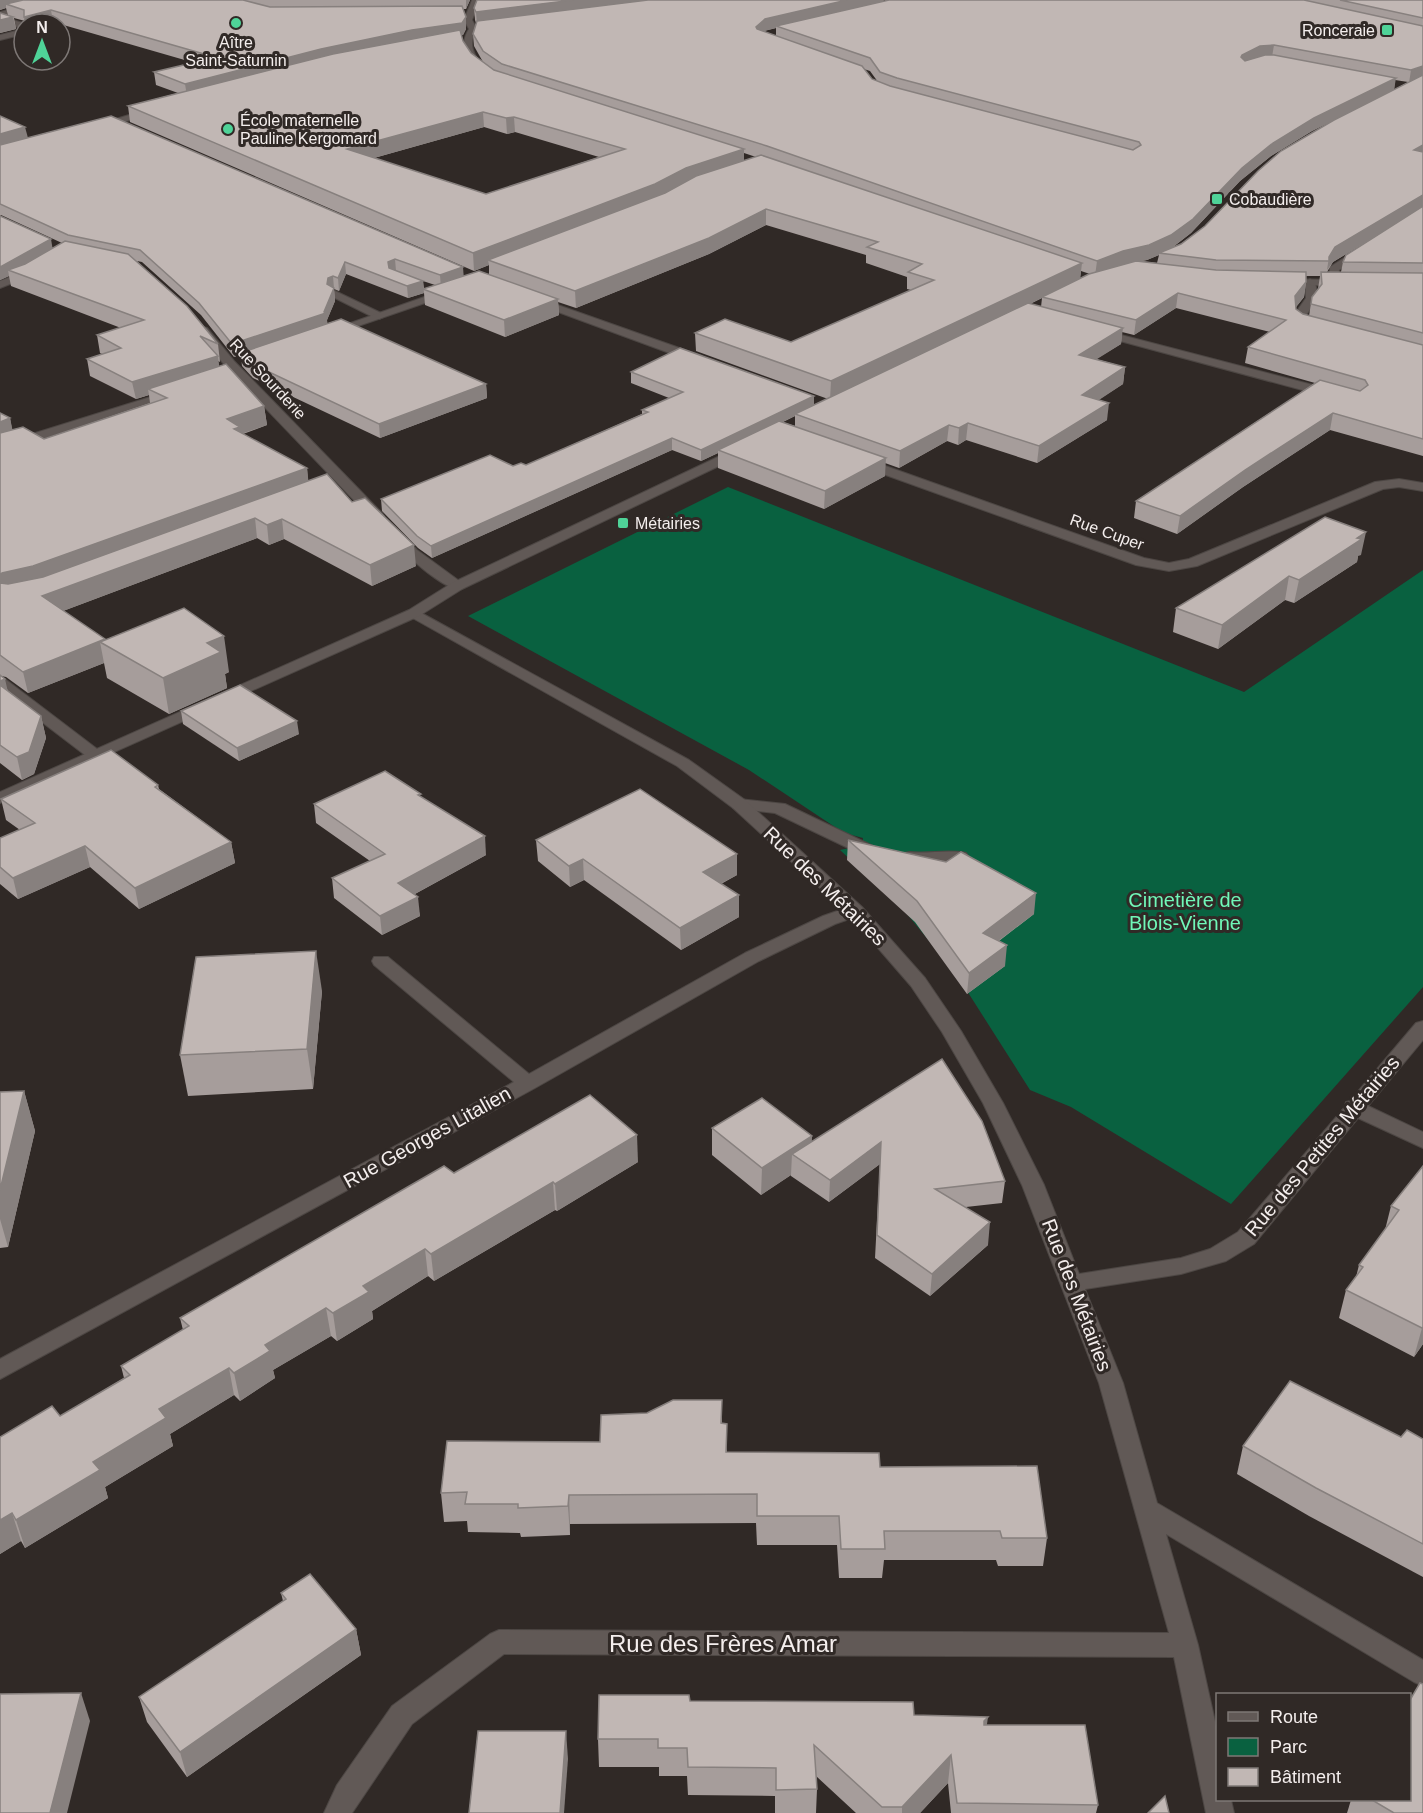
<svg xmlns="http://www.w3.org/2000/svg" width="1423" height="1813" viewBox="0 0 1423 1813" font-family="Arial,sans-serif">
  <rect width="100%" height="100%" fill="#302926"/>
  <polygon fill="#096140" points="728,487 1244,692 1423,570 1423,987 1231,1204 1071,1107 1030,1090 955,972 902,908 840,850 862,845 863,838 844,833 749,770 468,616"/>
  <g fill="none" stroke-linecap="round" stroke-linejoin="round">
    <defs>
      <g id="lane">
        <polygon points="1363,246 1368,249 1367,251 1339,270 1337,285 1329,285 1330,267"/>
        <polygon points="1310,279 1315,282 1318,298 1304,318 1317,327 1311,330 1296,324 1292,318 1306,298 1305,282"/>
        <polygon points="335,291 383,314 385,316 379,319 375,318 331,296 331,292"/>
        <polygon points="1098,329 1336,391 1338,394 1332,398 1094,334 1094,330"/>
        <polygon points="739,799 785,804 877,848 880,852 877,856 865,856 775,813 733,808 731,804"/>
        <path d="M910,852C928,854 949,849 966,853L969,857L966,861C947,866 923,866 904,861L901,857L904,853Z"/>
      </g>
      <g id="street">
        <polygon points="47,0 60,0 0,16 0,12"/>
        <path d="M472,0H480L472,20L477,29C467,44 474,56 484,68L480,71C465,63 459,44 469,29L464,20Z"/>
        <polygon points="0,17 3,17 26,24 24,28 21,28 0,22"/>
        <polygon points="24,29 24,34 0,40 0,35"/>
        <polygon points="152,108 157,111 155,113 98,129 93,126"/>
        <polygon points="31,269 35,270 35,274 0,288 0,281"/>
        <polygon points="1283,279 1343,280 1348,283 1343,286 1279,284 1278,282"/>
        <polygon points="447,289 453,292 451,294 335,334 327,334 325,332"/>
        <polygon points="535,297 702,356 704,359 702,362 694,362 531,302 531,298"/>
        <polygon points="203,327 207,328 234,361 382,513 384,516 382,519 372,519 226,367 197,330"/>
        <polygon points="173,390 177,391 177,397 0,452 0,444"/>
        <polygon points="863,458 1144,558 1169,563 1189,559 1375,482 1399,479 1423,483 1423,491 1399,487 1383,489 1197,566 1169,571 1136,565 858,465 857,462"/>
        <path d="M398,534L403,535L417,550L462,583L464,586L462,589C446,593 401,551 391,538Z"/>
        <polygon points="414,609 689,760 745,800 862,907 925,978 961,1031 1003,1103 1044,1185 1079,1274 1181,1258 1210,1249 1238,1232 1344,1108 1346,1102 1350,1101 1416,1023 1423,1021 1423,1040 1368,1106 1423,1132 1423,1148 1358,1118 1254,1244 1226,1261 1181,1274 1085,1289 1123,1383 1157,1503 1423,1660 1423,1686 1414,1682 1166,1534 1198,1645 1218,1735 1218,1800 1231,1800 1234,1813 1206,1813 1174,1657 504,1654 412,1724 352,1813 324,1813 337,1785 392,1706 490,1634 499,1630 1169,1633 1099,1383 1022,1185 983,1103 942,1032 911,986 852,918 835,924 759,961 535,1088 0,1379 0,1359 514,1082 374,965 372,961 374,957 388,957 529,1074 745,953 823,916 843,909 733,808 677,766 409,616 407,613"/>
        <polygon points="0,677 5,679 101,752 103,755 101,758 89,758 0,690"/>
      </g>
      <polygon id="secondary" points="739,447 745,451 744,454 462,589 419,616 0,803 0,792 409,610 452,583"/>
    </defs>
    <use href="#lane" stroke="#4d4744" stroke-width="2"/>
    <use href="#street" stroke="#4d4744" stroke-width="2"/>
    <use href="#secondary" stroke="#4d4744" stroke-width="2"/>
    <use href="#lane" fill="#615956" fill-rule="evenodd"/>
    <use href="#street" fill="#615956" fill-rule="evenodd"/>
    <use href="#secondary" fill="#615956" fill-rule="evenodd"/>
  </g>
  <g fill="#a69d9b" fill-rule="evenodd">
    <path d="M0,0H470L466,9H463L466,29L463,35H461L463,41L471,53L483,62L474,46L473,34L476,23L475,20L474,8L884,0L882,2L889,0H1423V456L1330,430L1243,487L1177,534L1134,518L1136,501L1315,383L1245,363L1248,347L1270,332L1176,308L1134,335L1122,332L1121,344L1096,359L1125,367L1123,384L1098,400L1107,420L1037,463L966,440L958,445L947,441L899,468L885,463V476L824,509L718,468V453L701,461L672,450L432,558L418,548L382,511L381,499L513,466L526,465L642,414V410L669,398L631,383V372L814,396V405L828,399L696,351L695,333L791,342L911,290L907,289V277L866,263V255L766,225L709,254L576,308L558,302L559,315L505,337L425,305L424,293L408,298L346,274L339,291L334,289L335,301L327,320V324L486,384L487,398L380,438L253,378L242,366L241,355L234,357L201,315L142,262L137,261L218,344L220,362L218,361L219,367L264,406L267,425L243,434L307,468L308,481L352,502L416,566L372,586L284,539L269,545L257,538L63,611L105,640L229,672L225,674L227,688L169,714L107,678L104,663L28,693L6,677L1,676L8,691L41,716L46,738L34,774L22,780L0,763V413L10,418L12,430L44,439L150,403L149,395L136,399L90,376L87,359L102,354L100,353L97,335L121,328L11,286L9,276L0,280V216L53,248L62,243L1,215L0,216V116L27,137L463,276L489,274V265L474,271L130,122L128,106L178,93L156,85L154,72L195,63L53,22L44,24H25V21L14,18L16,29L0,33V13L8,15L6,8L0,10ZM776,28V36L764,31ZM864,69L870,71L878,82L872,79ZM1395,80L1408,82L1394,90ZM1332,121L1205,226L1181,244L1173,247L1191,233L1240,181L1271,156L1312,131ZM484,127L507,134L515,132L599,157L486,194L374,158ZM744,153L756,157L744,161ZM1391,227L1343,262L1341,272H1327L1333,262ZM1159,255L1157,263L1141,261L1147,260ZM1081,271L1090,274L1080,278ZM1306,276H1320L1318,289L1312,297L1309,316L1303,314L1296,309V307L1304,297L1306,282ZM423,281L435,285L424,289ZM1042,298L1041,307L1030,304ZM795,416V426L783,422Z"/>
    <polygon points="1361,555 1358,556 1357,562 1294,603 1285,600 1218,649 1173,632 1176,608"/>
    <polygon points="181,711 299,734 239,761 183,724"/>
    <polygon points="158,785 159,789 231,842 235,863 139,909 90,867 18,899 0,884 0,838 20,830 6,820 1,799"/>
    <polygon points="421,797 486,855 415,894 420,916 382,935 334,898 332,878 370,861 316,823 314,804"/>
    <polygon points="536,840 737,875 721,884 739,917 681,950 584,880 570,887 538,861"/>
    <polygon points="848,840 1034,914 999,941 1005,966 967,994 915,922 847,860"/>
    <polygon points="322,991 313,1089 188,1096 180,1055"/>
    <polygon points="24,1091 35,1131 8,1247 0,1248 0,1092"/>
    <polygon points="712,1128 812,1136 811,1142 1005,1181 1002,1203 966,1207 988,1245 930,1296 875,1258 880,1164 829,1202 791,1176 791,1175 761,1195 712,1155"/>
    <polygon points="638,1162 557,1211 555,1210 434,1281 428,1276 372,1311 373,1319 337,1341 331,1336 273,1370 275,1378 240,1401 234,1395 170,1434 173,1446 105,1487 108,1498 25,1548 21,1541 0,1554 0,1437 60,1416 124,1378 121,1366 183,1330 180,1318 454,1173"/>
    <polygon points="1423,1166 1423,1344 1414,1357 1339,1318 1346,1290 1356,1277 1359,1265 1385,1230 1391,1206"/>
    <polygon points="722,1400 722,1423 727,1452 880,1467 1047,1538 1043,1566 998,1566 996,1560 884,1560 882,1578 839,1578 837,1545 757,1545 756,1523 570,1524 570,1535 521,1537 520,1533 468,1532 467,1521 444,1522 441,1493 600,1442 647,1413"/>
    <polygon points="1401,1437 1423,1439 1423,1577 1309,1516 1237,1474 1243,1446"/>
    <polygon points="281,1593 356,1629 361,1655 187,1777 147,1722 139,1697 283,1601"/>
    <polygon points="690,1701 914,1715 987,1725 1098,1805 1096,1813 951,1813 948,1783 920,1813 856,1813 816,1776 817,1789 816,1813 775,1813 775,1796 688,1795 687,1776 659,1776 659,1767 599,1767 598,1739"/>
    <polygon points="1351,1800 1410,1800 1423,1813 1347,1813"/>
  </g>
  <g fill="#87807e">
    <polygon points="0,0 38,0 6,4 6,8 0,10"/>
    <polygon points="466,0 470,0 466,9"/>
    <polygon points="574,0 669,0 477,24 476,12"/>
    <polygon points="847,0 884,0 880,4 776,26 776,28 764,31 756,39 756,27 765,19"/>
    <polygon points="51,10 53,22 44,24 25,24 24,17"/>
    <polygon points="13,17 16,29 0,33 0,20"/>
    <polygon points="466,17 466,29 463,35 413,42 187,96 185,84 321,49"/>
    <polygon points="1274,45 1272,57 1240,67 1241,57 1242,55 1260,46"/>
    <polygon points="1423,66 1423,77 1409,83 1411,70"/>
    <polygon points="1396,78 1394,90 1312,131 1271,156 1240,181 1191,233 1169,250 1159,253 1159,255 1147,260 1121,266 1095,276 1097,261 1242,168 1273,143 1314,118"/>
    <polygon points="483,112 484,127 349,165 347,149"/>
    <polygon points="514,117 515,132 507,134 506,118"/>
    <polygon points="25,127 28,138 0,146 0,134"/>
    <polygon points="1423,145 1423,157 1414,150"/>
    <polygon points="744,149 744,165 655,201 488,260 489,265 474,271 473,253 686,168"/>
    <polygon points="1423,195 1423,207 1333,262 1327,270 1329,257 1335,247"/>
    <polygon points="766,209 766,225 709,254 576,308 575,291"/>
    <polygon points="51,239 53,251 15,272 8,270 9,276 0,280 0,267"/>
    <polygon points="395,259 396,271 389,274 388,262"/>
    <polygon points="345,262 346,274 339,291 338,278"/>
    <polygon points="1082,263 1080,280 1042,297 1042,298 830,400 831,381"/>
    <polygon points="463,267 464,280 441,288 440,275"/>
    <polygon points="333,276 335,301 327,320 328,326 240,353 241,355 234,357 232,344 328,278"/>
    <polygon points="423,281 424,293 408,298 407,286"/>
    <polygon points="1306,282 1304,297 1293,311 1295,296"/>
    <polygon points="1178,293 1176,308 1134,335 1136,320"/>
    <polygon points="558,299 559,315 505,337 504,320"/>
    <polygon points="1123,328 1121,344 1078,371 1079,355"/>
    <polygon points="218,356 220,373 148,389 149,395 136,399 132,382"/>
    <polygon points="1125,367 1123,384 1081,412 1082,395"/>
    <polygon points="486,384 487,398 380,438 379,424"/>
    <polygon points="814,396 814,407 795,414 795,416 722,451 718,450 718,453 701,461 701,450"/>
    <polygon points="1109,403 1107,420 1037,463 1039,446"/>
    <polygon points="264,406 267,425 241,434 243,446 227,419"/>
    <polygon points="1333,413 1330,430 1243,487 1177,534 1180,516 1245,470"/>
    <polygon points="10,418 14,437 0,442 0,422"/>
    <polygon points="968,423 966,440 958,445 959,428"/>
    <polygon points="949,425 947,441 899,468 900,451"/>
    <polygon points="672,438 672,450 432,558 431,546"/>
    <polygon points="886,458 885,476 824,509 825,491"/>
    <polygon points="307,468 309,487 7,594 0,584 0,575 2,573"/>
    <polygon points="255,518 257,538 47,617 42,596"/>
    <polygon points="282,519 284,539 269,545 267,525"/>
    <polygon points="1366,532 1361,555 1358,556 1357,562 1294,603 1299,580"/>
    <polygon points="414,545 416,566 372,586 370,565"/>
    <polygon points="1289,576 1285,600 1218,649 1222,625"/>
    <polygon points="224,636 229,672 225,674 227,688 169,714 163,678 207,643"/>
    <polygon points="105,639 100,642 104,663 28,693 23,672"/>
    <polygon points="5,679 10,701 0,698 0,681"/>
    <polygon points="41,716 46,738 34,774 22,780 17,757"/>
    <polygon points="297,721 299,734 239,761 237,748"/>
    <polygon points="485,836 486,855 400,902 398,883"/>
    <polygon points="231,842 235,863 139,909 135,888"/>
    <polygon points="85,846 90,867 18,899 13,878"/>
    <polygon points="737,854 737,875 703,893 703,872"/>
    <polygon points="583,859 584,880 570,887 569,866"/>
    <polygon points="1036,893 1034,914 981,954 983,933"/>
    <polygon points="739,895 739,917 681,950 680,928"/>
    <polygon points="418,897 420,916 382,935 380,916"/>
    <polygon points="1007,945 1005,966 967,994 969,973"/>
    <polygon points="316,951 322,991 313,1089 307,1049"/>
    <polygon points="24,1091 35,1131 8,1247 0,1219 0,1190"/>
    <polygon points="637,1135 638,1162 557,1211 555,1184"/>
    <polygon points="812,1136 811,1163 792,1154 791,1175 761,1195 762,1168"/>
    <polygon points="881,1142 880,1164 829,1202 830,1180"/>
    <polygon points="553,1182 555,1210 434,1281 431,1254"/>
    <polygon points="990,1222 988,1245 930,1296 932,1274"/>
    <polygon points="425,1249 428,1276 372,1311 373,1319 337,1341 333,1313 363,1286"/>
    <polygon points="326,1308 331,1336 273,1370 275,1378 240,1401 234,1373 265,1345"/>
    <polygon points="1423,1327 1423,1344 1414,1357 1422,1328"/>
    <polygon points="229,1368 234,1395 170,1434 173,1446 105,1487 108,1498 25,1548 16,1520 93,1462 159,1409"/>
    <polygon points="569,1495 570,1524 570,1535 568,1506"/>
    <polygon points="12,1513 21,1541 0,1554 0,1520"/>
    <polygon points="356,1629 361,1655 187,1777 180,1752"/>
    <polygon points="81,1693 90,1721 67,1813 50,1813"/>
    <polygon points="988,1717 984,1745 984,1721"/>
    <polygon points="566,1731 568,1759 564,1813 560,1813"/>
    <polygon points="951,1755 948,1783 920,1813 902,1813 902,1807"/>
  </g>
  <g fill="#c1b7b4" stroke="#87807e" stroke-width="1.5" fill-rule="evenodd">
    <polygon points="23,0 243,0 270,7 462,6 466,17 462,23 412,30 321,49 185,84 154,72 209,59 203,58 211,56 51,10 24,17 24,10 6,4"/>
    <polygon points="477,0 574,0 476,12 474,8"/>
    <polygon points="648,0 847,0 765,19 756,27 757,29 862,66 872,79 890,86 1133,150 1141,145 1139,142 897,78 880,72 870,58 776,26 889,0 1304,0 1423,26 1423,66 1411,70 1274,45 1260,46 1242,55 1241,57 1245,61 1265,55 1274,55 1396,78 1314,118 1273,143 1242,168 1193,219 1171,235 1149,245 1123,251 1097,261 767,146 502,64 483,51 473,34 477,21"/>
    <polygon points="1340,0 1423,0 1423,18"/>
    <polygon points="0,13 13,17 0,20"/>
    <path d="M460,30L463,41L471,53L494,70L744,149L686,168L655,184L473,253L128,106L333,54ZM483,112L506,118L514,117L625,149L486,194L347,149Z"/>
    <polygon points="1423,75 1423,145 1414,150 1423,152 1423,195 1335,247 1329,257 1329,261 1216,260 1159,253 1181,244 1205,226 1258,171 1281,151 1334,120"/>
    <polygon points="0,116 25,127 0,134"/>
    <polygon points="111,116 463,267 440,275 395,259 388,262 389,268 423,281 407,286 345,262 338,278 333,276 328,278 327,284 334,288 324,312 326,313 232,344 199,303 140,250 68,235 0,204 0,145"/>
    <polygon points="761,155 1082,263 831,381 695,333 725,319 791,342 934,280 908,272 922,264 867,247 878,242 766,209 709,238 575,291 488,260 665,193 696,176"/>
    <polygon points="1423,206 1423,263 1343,262 1346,255"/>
    <polygon points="0,216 51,239 0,267"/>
    <polygon points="65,241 128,254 187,306 218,344 200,336 218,356 132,382 87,359 121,348 97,335 144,320 8,270 25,264"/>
    <polygon points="1136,261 1216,270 1306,272 1306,282 1295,296 1296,309 1303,314 1423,345 1423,439 1333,413 1245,470 1180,516 1136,501 1320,380 1360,391 1368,385 1365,380 1248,347 1286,320 1178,293 1136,320 1042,297 1089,274"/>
    <polygon points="479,271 558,299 504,320 423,289"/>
    <polygon points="1321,272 1423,273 1423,333 1311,304 1312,297 1322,284"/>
    <polygon points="1028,303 1123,328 1079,355 1125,367 1082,395 1109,403 1039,446 968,423 959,428 949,425 900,451 795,414"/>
    <polygon points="341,319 486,384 379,424 252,364 240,353"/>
    <polygon points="680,348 814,396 701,450 672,438 431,546 417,536 381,499 490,455 513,466 521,463 526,465 648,412 642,410 683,392 631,372"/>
    <polygon points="226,364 264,406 227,419 240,427 234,429 307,468 33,566 2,573 0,575 0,433 23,427 44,439 167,398 148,389"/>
    <polygon points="0,413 10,418 0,422"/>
    <polygon points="779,421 886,458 825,491 718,450"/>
    <polygon points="327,474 352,502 365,498 414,545 370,565 282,519 267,525 255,518 42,596 105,639 23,672 0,655 0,581 0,583 8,584 43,577"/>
    <polygon points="1325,517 1366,532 1357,538 1362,539 1299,580 1289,576 1222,625 1176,608"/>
    <polygon points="184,608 224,636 207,643 221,652 163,678 100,642"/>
    <polygon points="0,675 5,679 0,681"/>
    <polygon points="0,685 41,716 29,752 17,757 0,745"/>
    <polygon points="240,685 297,721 237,748 181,711"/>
    <polygon points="111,750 158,785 155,787 231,842 135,888 85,846 13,878 0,867 0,838 35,823 1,799"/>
    <polygon points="385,771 421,794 418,795 485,836 398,883 418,897 380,916 332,878 385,854 314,804"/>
    <polygon points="640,789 737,854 703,872 739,895 680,928 583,859 569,866 536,840"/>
    <polygon points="848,840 946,862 961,852 1036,893 983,933 1007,945 969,973 917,901"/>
    <polygon points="316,951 307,1049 180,1055 196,957"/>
    <polygon points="942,1059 982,1121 1005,1181 935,1189 990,1222 932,1274 877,1235 881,1142 830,1180 792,1154"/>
    <polygon points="24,1091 0,1190 0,1092"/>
    <polygon points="590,1095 637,1135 555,1184 553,1182 431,1254 425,1249 363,1286 369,1292 333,1313 326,1308 265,1345 270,1351 234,1373 229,1368 159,1409 166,1418 93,1462 100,1470 16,1520 12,1513 0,1520 0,1437 52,1406 60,1416 130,1375 121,1366 189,1326 180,1318 444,1166 454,1173"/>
    <polygon points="762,1098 812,1136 762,1168 712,1128"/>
    <polygon points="1423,1166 1423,1327 1422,1328 1346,1290 1363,1267 1359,1265 1399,1210 1391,1206"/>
    <polygon points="1290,1381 1401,1437 1407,1430 1423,1439 1423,1544 1316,1488 1243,1446"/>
    <polygon points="673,1400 722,1400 721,1423 727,1424 726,1452 879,1453 880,1467 1037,1466 1047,1538 1002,1538 1000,1531 884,1531 885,1549 841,1549 839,1516 757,1516 757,1494 569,1495 568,1506 518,1508 518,1504 465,1504 467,1492 441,1493 447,1441 600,1442 601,1415 647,1413"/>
    <polygon points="310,1574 356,1629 180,1752 139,1697 286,1599 281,1593"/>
    <polygon points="1420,1683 1423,1684 1423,1813 1394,1813 1372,1800 1410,1800 1410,1700"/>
    <polygon points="81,1693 50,1813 0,1813 0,1694"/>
    <polygon points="599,1695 689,1695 690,1701 913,1702 914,1715 988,1717 984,1721 984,1725 1085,1725 1098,1805 957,1803 951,1755 902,1807 882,1807 814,1745 817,1789 776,1790 776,1768 688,1767 687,1748 658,1748 658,1739 598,1739"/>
    <polygon points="478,1731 566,1731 560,1813 469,1813"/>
    <polygon points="1165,1796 1169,1813 1148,1813"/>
  </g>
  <g fill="#4fd398" stroke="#302926" stroke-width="2">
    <circle cx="236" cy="23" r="6"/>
    <rect x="1381" y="24" width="12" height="12" rx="3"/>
    <circle cx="228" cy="129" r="6"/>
    <rect x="1211" y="193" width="12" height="12" rx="3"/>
    <rect x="617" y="517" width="12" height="12" rx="3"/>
  </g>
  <g text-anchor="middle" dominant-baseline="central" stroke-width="6" stroke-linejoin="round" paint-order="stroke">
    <g font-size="16" fill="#f4eeed" stroke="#302926" text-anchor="start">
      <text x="1375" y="30" text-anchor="end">Ronceraie</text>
      <text x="236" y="42" text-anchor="middle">Aître<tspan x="236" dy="18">Saint-Saturnin</tspan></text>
      <text x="240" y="120">École maternelle<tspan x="240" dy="18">Pauline Kergomard</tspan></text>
      <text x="1229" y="199">Cobaudière</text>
      <text x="635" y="523">Métairies</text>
    </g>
    <g font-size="16" fill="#f4eeed" stroke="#302926">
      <text transform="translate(268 379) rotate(47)">Rue Sourderie</text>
      <text transform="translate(1107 532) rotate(20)">Rue Cuper</text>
    </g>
    <g font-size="20" fill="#f4eeed" stroke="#302926">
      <text transform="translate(825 886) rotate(44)">Rue des Métairies</text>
      <text transform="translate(427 1137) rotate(-29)">Rue Georges Litalien</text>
      <text transform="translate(1322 1146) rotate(-50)">Rue des Petites Métairies</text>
      <text transform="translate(1077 1295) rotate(69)">Rue des Métairies</text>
    </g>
    <g font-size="20" fill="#70f7b8" stroke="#302926">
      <text x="1185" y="900">Cimetière de<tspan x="1185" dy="23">Blois-Vienne</tspan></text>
    </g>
    <g font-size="24" fill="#f4eeed" stroke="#302926">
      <text x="723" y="1643">Rue des Frères Amar</text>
    </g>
  </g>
  <rect x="1216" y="1693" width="195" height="108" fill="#302926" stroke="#7e7876" stroke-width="1.5"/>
  <rect x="1228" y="1712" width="30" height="9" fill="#615956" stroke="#7e7876" stroke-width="1.5"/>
  <text x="1270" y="1723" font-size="18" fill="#f4eeed">Route</text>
  <rect x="1228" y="1738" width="30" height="18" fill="#096140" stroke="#7e7876" stroke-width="1.5"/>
  <text x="1270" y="1753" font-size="18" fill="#f4eeed">Parc</text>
  <rect x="1228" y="1768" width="30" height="18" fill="#c1b7b4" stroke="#7e7876" stroke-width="1.5"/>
  <text x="1270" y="1783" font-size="18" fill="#f4eeed">Bâtiment</text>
  <g transform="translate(42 42)"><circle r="28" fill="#302926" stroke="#7e7876" stroke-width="1.5"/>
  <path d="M0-4.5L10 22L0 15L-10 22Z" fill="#4fd398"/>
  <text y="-9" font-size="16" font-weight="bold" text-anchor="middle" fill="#f4eeed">N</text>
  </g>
</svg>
